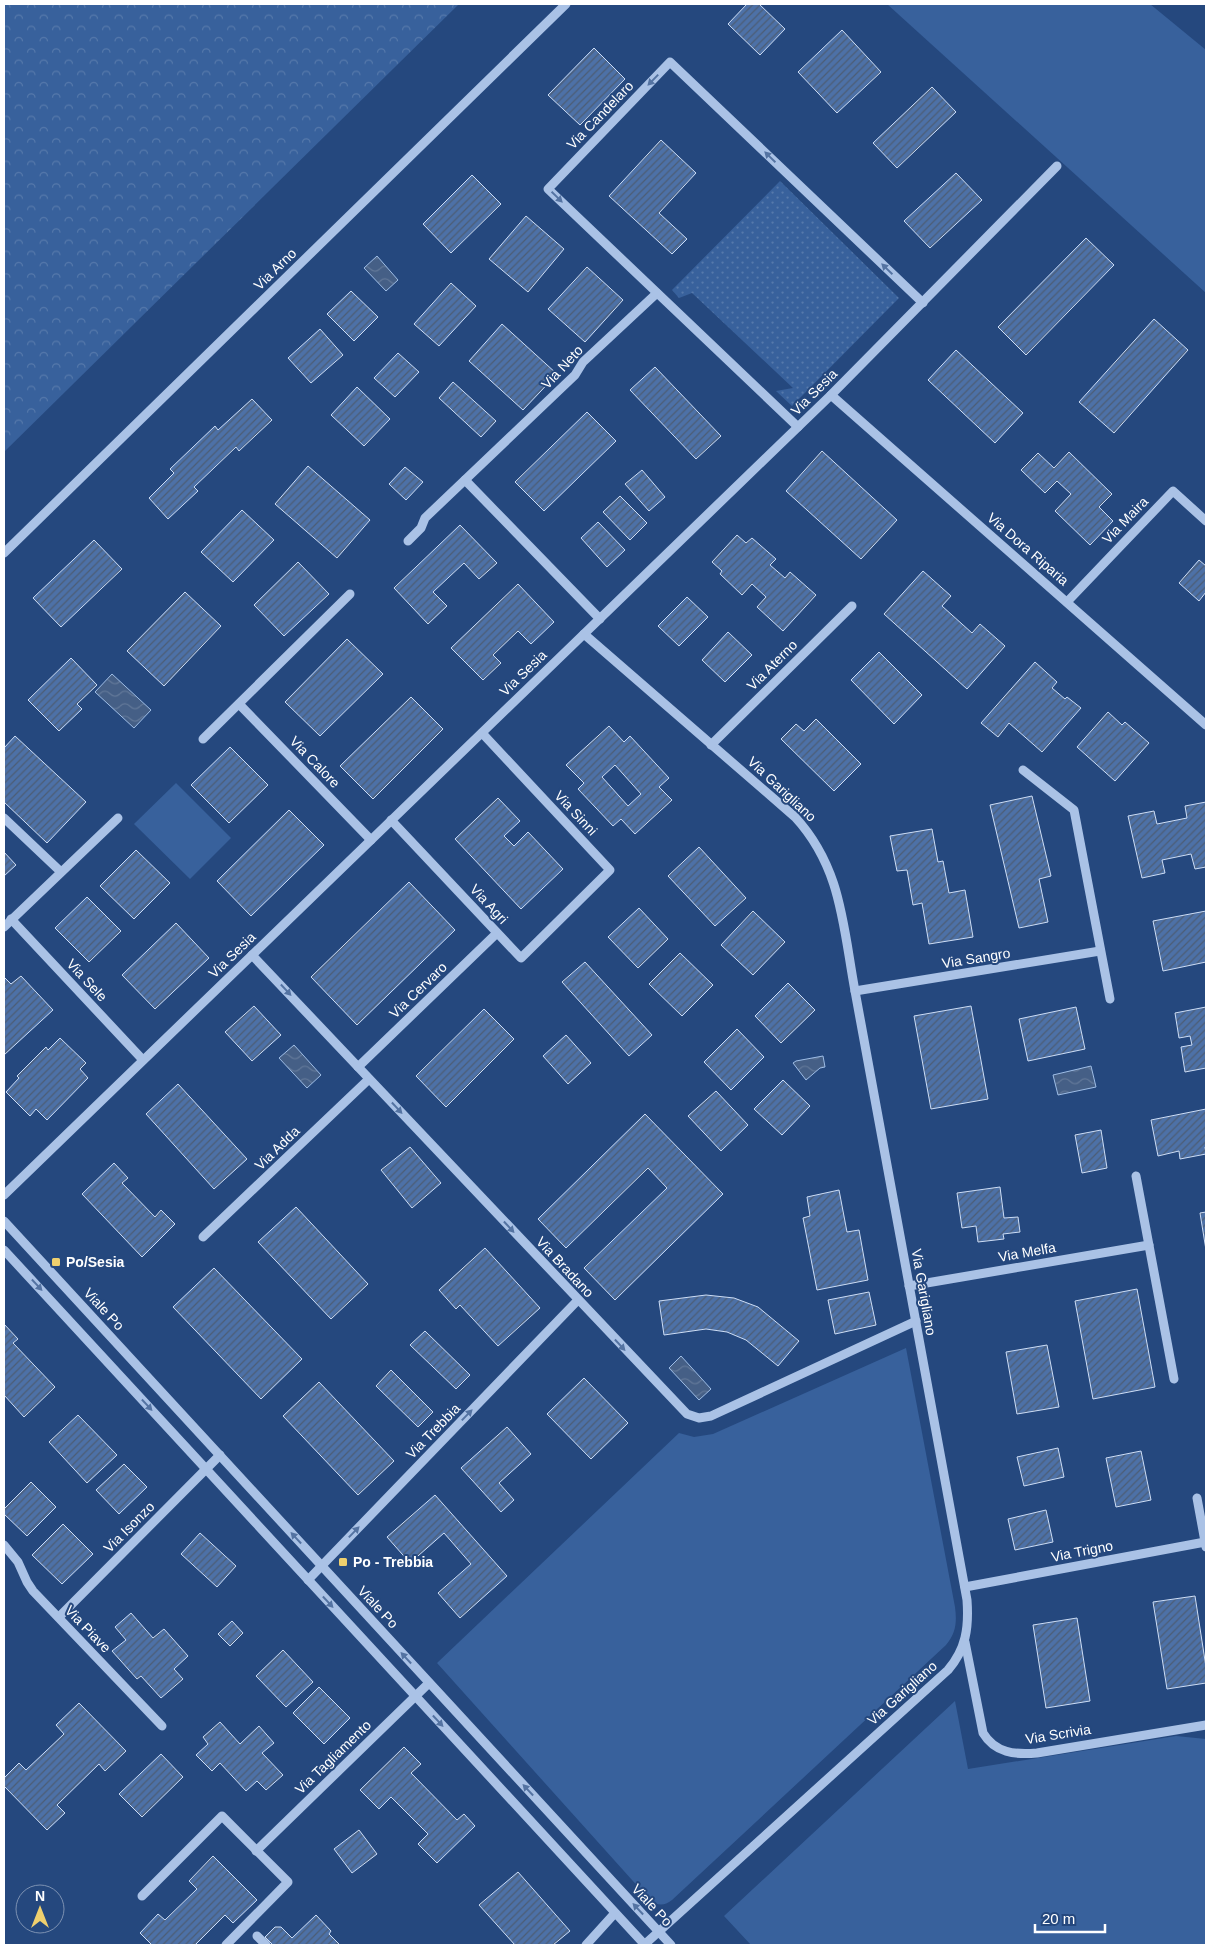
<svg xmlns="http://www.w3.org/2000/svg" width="1210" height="1949" viewBox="0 0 1210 1949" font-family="Helvetica,sans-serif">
  <defs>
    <pattern id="forest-crowns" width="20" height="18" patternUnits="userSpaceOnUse" patternTransform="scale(1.25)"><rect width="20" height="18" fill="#38619c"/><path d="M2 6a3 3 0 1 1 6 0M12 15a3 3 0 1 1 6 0" fill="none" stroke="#5679ab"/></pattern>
    <pattern id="park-dots" width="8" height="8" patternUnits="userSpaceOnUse" patternTransform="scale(1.25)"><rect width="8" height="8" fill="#38619c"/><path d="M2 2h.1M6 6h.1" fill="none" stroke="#5679ab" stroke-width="1.8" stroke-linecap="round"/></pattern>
    <pattern id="water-waves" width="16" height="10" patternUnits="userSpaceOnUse" patternTransform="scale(1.25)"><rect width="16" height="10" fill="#455f86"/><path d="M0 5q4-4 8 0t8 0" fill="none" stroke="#617798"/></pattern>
    <pattern id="building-hatch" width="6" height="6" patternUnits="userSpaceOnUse" patternTransform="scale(1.25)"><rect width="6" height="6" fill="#4d71a7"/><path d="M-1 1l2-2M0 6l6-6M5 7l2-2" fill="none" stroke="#4c5d75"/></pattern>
  </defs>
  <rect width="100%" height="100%" fill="#25487e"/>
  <g fill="#38619c">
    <polygon points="887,4 1150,4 1206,50 1206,293"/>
    <polygon points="176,783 231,838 190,879 134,824"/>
    <path d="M906,1348L955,1607C957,1622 956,1633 946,1645L672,1900C664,1906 658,1906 650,1900L437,1663L679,1433L694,1437L713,1434Z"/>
    <polygon points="955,1701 968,1769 1176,1736 1206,1739 1206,1945 751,1945 724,1916"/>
  </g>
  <polygon fill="url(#forest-crowns)" points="4,4 459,4 4,452"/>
  <polygon fill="url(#park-dots)" points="780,181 899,298 792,406 776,391 793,388 692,293 679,298 672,290"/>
  <g fill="url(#water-waves)" stroke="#9ebde6">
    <polygon points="377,256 398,280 386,291 364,268"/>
    <polygon points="112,674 151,710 134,728 95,692"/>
    <polygon points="294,1045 321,1075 307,1088 279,1058"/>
    <polygon points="823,1056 825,1067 820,1068 806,1080 793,1063 796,1061"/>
    <polygon points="1091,1066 1096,1087 1058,1095 1053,1075"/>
    <polygon points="681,1356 711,1389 699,1400 669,1368"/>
  </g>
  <g fill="url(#building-hatch)" stroke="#cdddf5" fill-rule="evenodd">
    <polygon points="747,4 759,4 785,29 760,55 728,24"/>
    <polygon points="842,30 881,72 837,113 798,72"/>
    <polygon points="594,48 625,79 580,125 548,95"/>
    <polygon points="932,87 956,112 897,168 873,143"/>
    <polygon points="661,140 696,173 659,213 687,239 672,254 609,196"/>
    <polygon points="956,173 982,200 930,248 904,221"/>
    <polygon points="472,175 501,204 451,253 423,224"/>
    <polygon points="526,216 564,249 528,292 489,259"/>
    <polygon points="1086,238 1114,265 1026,355 998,327"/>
    <polygon points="587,267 623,300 585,342 548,309"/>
    <polygon points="451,283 476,306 439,346 414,324"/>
    <polygon points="351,291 378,317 354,341 327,314"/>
    <polygon points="1154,319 1188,350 1114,433 1079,402"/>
    <polygon points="502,324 557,374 523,410 469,361"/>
    <polygon points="320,329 343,355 311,383 288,358"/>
    <polygon points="956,350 1023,413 995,443 928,380"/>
    <polygon points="398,353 419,372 395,397 374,378"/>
    <polygon points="655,367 721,436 696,459 630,390"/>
    <polygon points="453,382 496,421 481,437 439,398"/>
    <polygon points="357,387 390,419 364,446 331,415"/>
    <polygon points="252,399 272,420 239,451 236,447 194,487 198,491 168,519 149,498 174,473 170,469 215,426 218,430"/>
    <polygon points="587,412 616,441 544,511 515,482"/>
    <polygon points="822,451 897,520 861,559 786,491"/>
    <polygon points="1069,452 1112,494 1099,507 1113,521 1090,545 1055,511 1071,494 1057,481 1045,493 1021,470 1038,453 1054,468"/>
    <polygon points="308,466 370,520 337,558 275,504"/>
    <polygon points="405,467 423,482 406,500 389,484"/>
    <polygon points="642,470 665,497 649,511 625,484"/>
    <polygon points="620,496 647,523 630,540 603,512"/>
    <polygon points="242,510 274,540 233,582 201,552"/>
    <polygon points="598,522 625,550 607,567 581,538"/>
    <polygon points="460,525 497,563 479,579 464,563 433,592 447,606 428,624 394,588"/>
    <polygon points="737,535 746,543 752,538 776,559 770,565 785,578 790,572 816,595 783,631 757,607 766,597 752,584 742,595 720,574 722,571 712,562"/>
    <polygon points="94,540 122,569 61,627 33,598"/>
    <polygon points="1199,560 1206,566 1206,592 1199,601 1179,583"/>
    <polygon points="298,562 329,594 284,636 254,605"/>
    <polygon points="923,571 951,596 942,606 972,633 980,624 1005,646 967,689 884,614"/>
    <polygon points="518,584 554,622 531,644 518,631 493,655 501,663 483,680 451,648"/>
    <polygon points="185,592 221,626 164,686 127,651"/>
    <polygon points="687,597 708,617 679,646 658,626"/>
    <polygon points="728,632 752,655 725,682 702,660"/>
    <polygon points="347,639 383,674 320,736 285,702"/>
    <polygon points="879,652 922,695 894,724 851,680"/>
    <polygon points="71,658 97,685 77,704 82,709 59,731 28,700"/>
    <polygon points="1035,662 1057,682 1052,688 1065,699 1067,697 1081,708 1042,752 1009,723 998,737 981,723"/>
    <polygon points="411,697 443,729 373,799 340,766"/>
    <polygon points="1108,712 1122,725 1125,722 1149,743 1115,781 1077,747"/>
    <polygon points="816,719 861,764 834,791 781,739 796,724 804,731"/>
    <path d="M609,726L624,742L630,736L669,778L659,787L672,800L635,834L621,819L613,826L578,789L584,783L566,765ZM615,765L641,794L628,806L602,777Z"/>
    <polygon points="15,736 86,802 47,843 4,802 4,748"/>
    <polygon points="230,747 268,785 229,823 191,785"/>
    <polygon points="1032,796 1051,876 1039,879 1048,922 1019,928 990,805"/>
    <polygon points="498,798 520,821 504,836 514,846 528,832 563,869 521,909 455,839"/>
    <polygon points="1206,802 1206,867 1195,869 1191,854 1162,860 1165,873 1142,878 1128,816 1154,811 1157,824 1187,818 1185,806"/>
    <polygon points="289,810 324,845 251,916 217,881"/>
    <polygon points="932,829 938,862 943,861 949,893 965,890 973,937 929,944 922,903 913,905 907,870 897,871 890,836"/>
    <polygon points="699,847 746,898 715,926 668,876"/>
    <polygon points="136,850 170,883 134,919 100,886"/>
    <polygon points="4,852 16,865 4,876"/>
    <polygon points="409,882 455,930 357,1025 311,977"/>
    <polygon points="87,897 121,931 89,962 55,928"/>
    <polygon points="639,908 668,939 638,968 608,937"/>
    <polygon points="753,911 785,942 753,975 721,945"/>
    <polygon points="1206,911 1206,962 1163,971 1153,921"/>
    <polygon points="176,923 209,958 155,1009 122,975"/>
    <polygon points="680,953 713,985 682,1016 649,984"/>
    <polygon points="585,962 652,1035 629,1056 562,982"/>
    <polygon points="21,976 53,1010 4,1055 4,979 5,978 11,984"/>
    <polygon points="788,983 815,1010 781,1043 755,1016"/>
    <polygon points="254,1006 281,1035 252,1061 225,1032"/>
    <polygon points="971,1006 988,1099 931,1109 914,1016"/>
    <polygon points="1076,1007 1085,1049 1028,1061 1019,1019"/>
    <polygon points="1206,1007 1206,1068 1185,1072 1181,1047 1192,1045 1190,1036 1179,1038 1175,1013"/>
    <polygon points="484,1009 514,1039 446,1107 416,1076"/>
    <polygon points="737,1029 764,1057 731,1090 704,1062"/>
    <polygon points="566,1035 591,1063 568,1084 543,1056"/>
    <polygon points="60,1038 86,1063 80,1069 88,1078 47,1120 36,1109 30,1116 6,1092 19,1078 17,1076 46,1047 48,1050"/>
    <polygon points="783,1080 810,1106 782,1135 754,1109"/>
    <polygon points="178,1084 247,1159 214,1189 146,1114"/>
    <polygon points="716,1091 748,1125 721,1151 688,1116"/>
    <polygon points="1206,1109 1206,1147 1205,1147 1206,1154 1180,1159 1179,1151 1158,1156 1151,1120"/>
    <polygon points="645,1114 723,1194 615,1300 584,1268 667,1188 648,1168 566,1248 538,1219"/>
    <polygon points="1101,1130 1107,1168 1082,1173 1075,1135"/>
    <polygon points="410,1147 441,1183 412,1208 381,1170"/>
    <polygon points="114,1163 128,1178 122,1183 155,1217 161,1210 175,1224 142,1257 82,1194"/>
    <polygon points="1000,1187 1004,1218 1018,1217 1020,1232 1003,1234 1004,1239 978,1242 976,1226 962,1228 957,1193"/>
    <polygon points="839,1190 847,1232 859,1230 868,1280 817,1290 803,1218 810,1216 807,1197"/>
    <polygon points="296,1207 368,1284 331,1319 258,1242"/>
    <polygon points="1206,1212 1206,1250 1200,1213"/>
    <polygon points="485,1248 540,1308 498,1346 460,1305 456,1309 439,1290"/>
    <polygon points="214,1268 302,1359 261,1399 173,1307"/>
    <polygon points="1137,1289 1155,1387 1093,1399 1075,1301"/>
    <polygon points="869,1292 876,1325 835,1334 828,1300"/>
    <polygon points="706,1295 734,1298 758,1307 799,1341 778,1366 746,1340 727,1332 706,1329 664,1335 659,1301"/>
    <polygon points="4,1324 18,1339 13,1343 55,1387 24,1417 4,1395"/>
    <polygon points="425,1331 470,1375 456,1389 410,1345"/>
    <polygon points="1047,1345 1059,1407 1017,1414 1006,1352"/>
    <polygon points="391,1370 433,1412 418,1427 376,1386"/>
    <polygon points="584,1378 628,1423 591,1459 547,1414"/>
    <polygon points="319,1382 394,1461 358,1495 283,1416"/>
    <polygon points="78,1415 117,1455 87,1483 49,1442"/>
    <polygon points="507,1427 531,1454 499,1483 514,1500 501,1512 461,1468"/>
    <polygon points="1058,1448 1064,1477 1024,1486 1017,1457"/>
    <polygon points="1141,1451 1151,1500 1116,1507 1106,1458"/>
    <polygon points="124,1464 147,1487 119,1514 96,1490"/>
    <polygon points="31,1482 56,1507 27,1536 4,1514 4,1509"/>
    <polygon points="435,1495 507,1576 460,1618 438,1593 471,1564 444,1533 410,1563 387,1537"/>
    <polygon points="1046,1510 1053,1542 1015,1550 1008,1519"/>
    <polygon points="63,1524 93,1554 62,1584 32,1555"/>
    <polygon points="200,1533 236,1566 217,1587 181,1554"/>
    <polygon points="1195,1596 1206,1667 1206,1683 1167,1689 1153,1602"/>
    <polygon points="131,1613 153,1638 164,1629 188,1656 174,1669 183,1679 161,1698 141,1676 137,1679 112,1651 126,1640 115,1627"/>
    <polygon points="1077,1618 1090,1701 1046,1708 1033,1625"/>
    <polygon points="232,1621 243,1633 230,1646 218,1634"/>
    <polygon points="283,1650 313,1682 286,1707 256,1676"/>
    <polygon points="319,1687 350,1718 324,1744 293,1713"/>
    <polygon points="79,1703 126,1751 105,1771 99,1764 57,1805 65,1813 47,1830 4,1786 4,1778 19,1763 26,1770 64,1734 56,1725"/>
    <polygon points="220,1722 240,1744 259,1726 274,1743 262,1753 283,1775 266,1790 257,1781 246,1791 220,1763 212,1771 196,1755 208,1744 203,1737"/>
    <polygon points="404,1747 421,1764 411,1773 457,1820 464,1814 475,1826 437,1863 418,1844 428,1834 391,1797 379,1809 360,1790"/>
    <polygon points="161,1754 183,1777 142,1817 119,1794"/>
    <polygon points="359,1830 377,1854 352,1873 334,1849"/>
    <polygon points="213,1856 257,1900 233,1923 225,1915 195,1945 152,1945 140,1933 158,1914 165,1920 197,1889 189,1881"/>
    <polygon points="518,1872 570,1931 553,1945 515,1945 479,1905"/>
    <polygon points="316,1915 331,1931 329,1934 340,1945 273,1945 265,1937 275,1927 281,1927 292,1938"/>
  </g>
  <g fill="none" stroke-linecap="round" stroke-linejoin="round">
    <g stroke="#aac2e6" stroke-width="9">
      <polyline points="831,395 1206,725"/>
      <polyline points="798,427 548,189 670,62 923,303"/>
      <polyline points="465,480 600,619"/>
      <polyline points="408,541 421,528 425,518 575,375 583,362 657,293"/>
      <polyline points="4,553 566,4"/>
      <polyline points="1067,602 1173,491 1206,521"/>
      <path d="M584,634L795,817C842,868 843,927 855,991L967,1600C969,1628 966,1649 948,1670L644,1945"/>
      <polyline points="239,704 371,840"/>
      <polyline points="203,739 350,594"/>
      <polyline points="711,745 852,606"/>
      <polyline points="1023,770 1074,810 1110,999"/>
      <polyline points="4,818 61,872"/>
      <polyline points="391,820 521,958 610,870 482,733"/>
      <polyline points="11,919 143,1060"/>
      <polyline points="4,927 118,818"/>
      <polyline points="252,955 687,1414 699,1418 711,1416 916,1321"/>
      <polyline points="855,991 1100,951"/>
      <polyline points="358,1067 497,933"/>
      <polyline points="1136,1176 1174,1379"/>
      <polyline points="4,1195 831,395 1057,166"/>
      <polyline points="4,1221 671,1945"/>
      <polyline points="203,1237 369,1079"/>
      <polyline points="4,1250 645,1945"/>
      <polyline points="909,1286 1149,1245"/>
      <polyline points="1197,1498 1206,1547"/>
      <polyline points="4,1545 18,1562 27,1582 33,1591 162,1726"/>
      <polyline points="308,1580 578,1300"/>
      <polyline points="965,1587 1205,1542"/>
      <polyline points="59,1617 220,1455"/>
      <path d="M965,1642L983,1733C995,1753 1015,1755 1037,1753L1206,1725"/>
      <polyline points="256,1851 429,1683"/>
      <polyline points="142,1896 222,1816 288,1882 226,1945"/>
      <polyline points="257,1936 266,1945"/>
      <polyline points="586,1945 615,1913"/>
    </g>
  </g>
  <defs><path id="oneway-solid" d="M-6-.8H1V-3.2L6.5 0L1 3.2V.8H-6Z" transform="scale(1.25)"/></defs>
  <g fill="#5473a2">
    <use href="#oneway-solid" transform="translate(653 80) rotate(134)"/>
    <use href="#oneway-solid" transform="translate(770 157) rotate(-136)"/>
    <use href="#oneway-solid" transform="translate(557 197) rotate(44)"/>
    <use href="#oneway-solid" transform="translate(887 269) rotate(-136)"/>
    <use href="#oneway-solid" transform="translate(286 990) rotate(47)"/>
    <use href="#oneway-solid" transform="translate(397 1108) rotate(47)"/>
    <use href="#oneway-solid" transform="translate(509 1227) rotate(47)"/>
    <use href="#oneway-solid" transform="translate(37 1285) rotate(47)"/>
    <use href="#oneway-solid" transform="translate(620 1345) rotate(47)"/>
    <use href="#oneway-solid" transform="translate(147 1405) rotate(47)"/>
    <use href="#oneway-solid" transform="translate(467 1415) rotate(-46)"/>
    <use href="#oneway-solid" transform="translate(354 1532) rotate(-46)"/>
    <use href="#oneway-solid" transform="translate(296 1538) rotate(-133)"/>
    <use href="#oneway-solid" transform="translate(328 1602) rotate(47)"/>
    <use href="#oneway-solid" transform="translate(406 1658) rotate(-133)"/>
    <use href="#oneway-solid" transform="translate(438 1721) rotate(47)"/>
    <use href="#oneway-solid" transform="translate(528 1790) rotate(-133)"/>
    <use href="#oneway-solid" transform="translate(638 1909) rotate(-133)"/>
  </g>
  <g fill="#efd06e" stroke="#25487e" stroke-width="2">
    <rect x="51" y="1257" width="10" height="10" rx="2.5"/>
    <rect x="338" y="1557" width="10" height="10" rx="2.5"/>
  </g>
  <g text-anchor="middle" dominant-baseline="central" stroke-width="4" stroke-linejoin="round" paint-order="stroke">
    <g font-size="14" fill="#fff" stroke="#25487e">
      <text transform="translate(600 115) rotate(-46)">Via Candelaro</text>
      <text transform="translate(275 269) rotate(-44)">Via Arno</text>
      <text transform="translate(562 367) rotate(-47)">Via Neto</text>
      <text transform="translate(814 392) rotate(-45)">Via Sesia</text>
      <text transform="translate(1125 520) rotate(-46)">Via Maira</text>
      <text transform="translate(1028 549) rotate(41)">Via Dora Riparia</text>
      <text transform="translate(772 665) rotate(-45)">Via Aterno</text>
      <text transform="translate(523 673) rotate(-44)">Via Sesia</text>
      <text transform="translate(315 762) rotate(46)">Via Calore</text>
      <text transform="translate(782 789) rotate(43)">Via Garigliano</text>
      <text transform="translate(576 813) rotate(47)">Via Sinni</text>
      <text transform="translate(489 904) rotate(47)">Via Agri</text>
      <text transform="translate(232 955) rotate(-44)">Via Sesia</text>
      <text transform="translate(976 958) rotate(-9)">Via Sangro</text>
      <text transform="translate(87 980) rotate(47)">Via Sele</text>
      <text transform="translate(418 990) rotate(-44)">Via Cervaro</text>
      <text transform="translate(277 1148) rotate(-44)">Via Adda</text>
      <text transform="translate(1027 1252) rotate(-10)">Via Melfa</text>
      <text transform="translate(565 1267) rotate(47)">Via Bradano</text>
      <text transform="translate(924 1292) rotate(80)">Via Garigliano</text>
      <text transform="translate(104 1309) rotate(47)">Viale Po</text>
      <text transform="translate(433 1431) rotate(-46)">Via Trebbia</text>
      <text transform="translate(129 1527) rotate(-45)">Via Isonzo</text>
      <text transform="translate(1082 1551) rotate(-11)">Via Trigno</text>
      <text transform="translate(378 1607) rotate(47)">Viale Po</text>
      <text transform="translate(88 1629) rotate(46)">Via Piave</text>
      <text transform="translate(902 1693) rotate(-42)">Via Garigliano</text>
      <text transform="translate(1058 1734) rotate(-9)">Via Scrivia</text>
      <text transform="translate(333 1757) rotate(-44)">Via Tagliamento</text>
      <text transform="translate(652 1905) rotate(47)">Viale Po</text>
    </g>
    <g font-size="14" font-weight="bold" fill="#fff" stroke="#25487e" text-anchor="start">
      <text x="66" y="1262">Po/Sesia</text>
      <text x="353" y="1562">Po - Trebbia</text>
    </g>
  </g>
  <rect width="1210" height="1949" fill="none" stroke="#ffffff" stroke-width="10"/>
  <g transform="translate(40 1909)"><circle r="24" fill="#25487e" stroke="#7c91b2"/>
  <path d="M0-4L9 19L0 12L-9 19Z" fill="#efd06e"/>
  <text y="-8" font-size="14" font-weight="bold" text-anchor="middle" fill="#ffffff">N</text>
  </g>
  <path d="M1035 1924v8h70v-8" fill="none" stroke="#ffffff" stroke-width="2.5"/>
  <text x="1042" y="1924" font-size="15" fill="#ffffff" stroke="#25487e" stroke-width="4" paint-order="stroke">20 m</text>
</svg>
